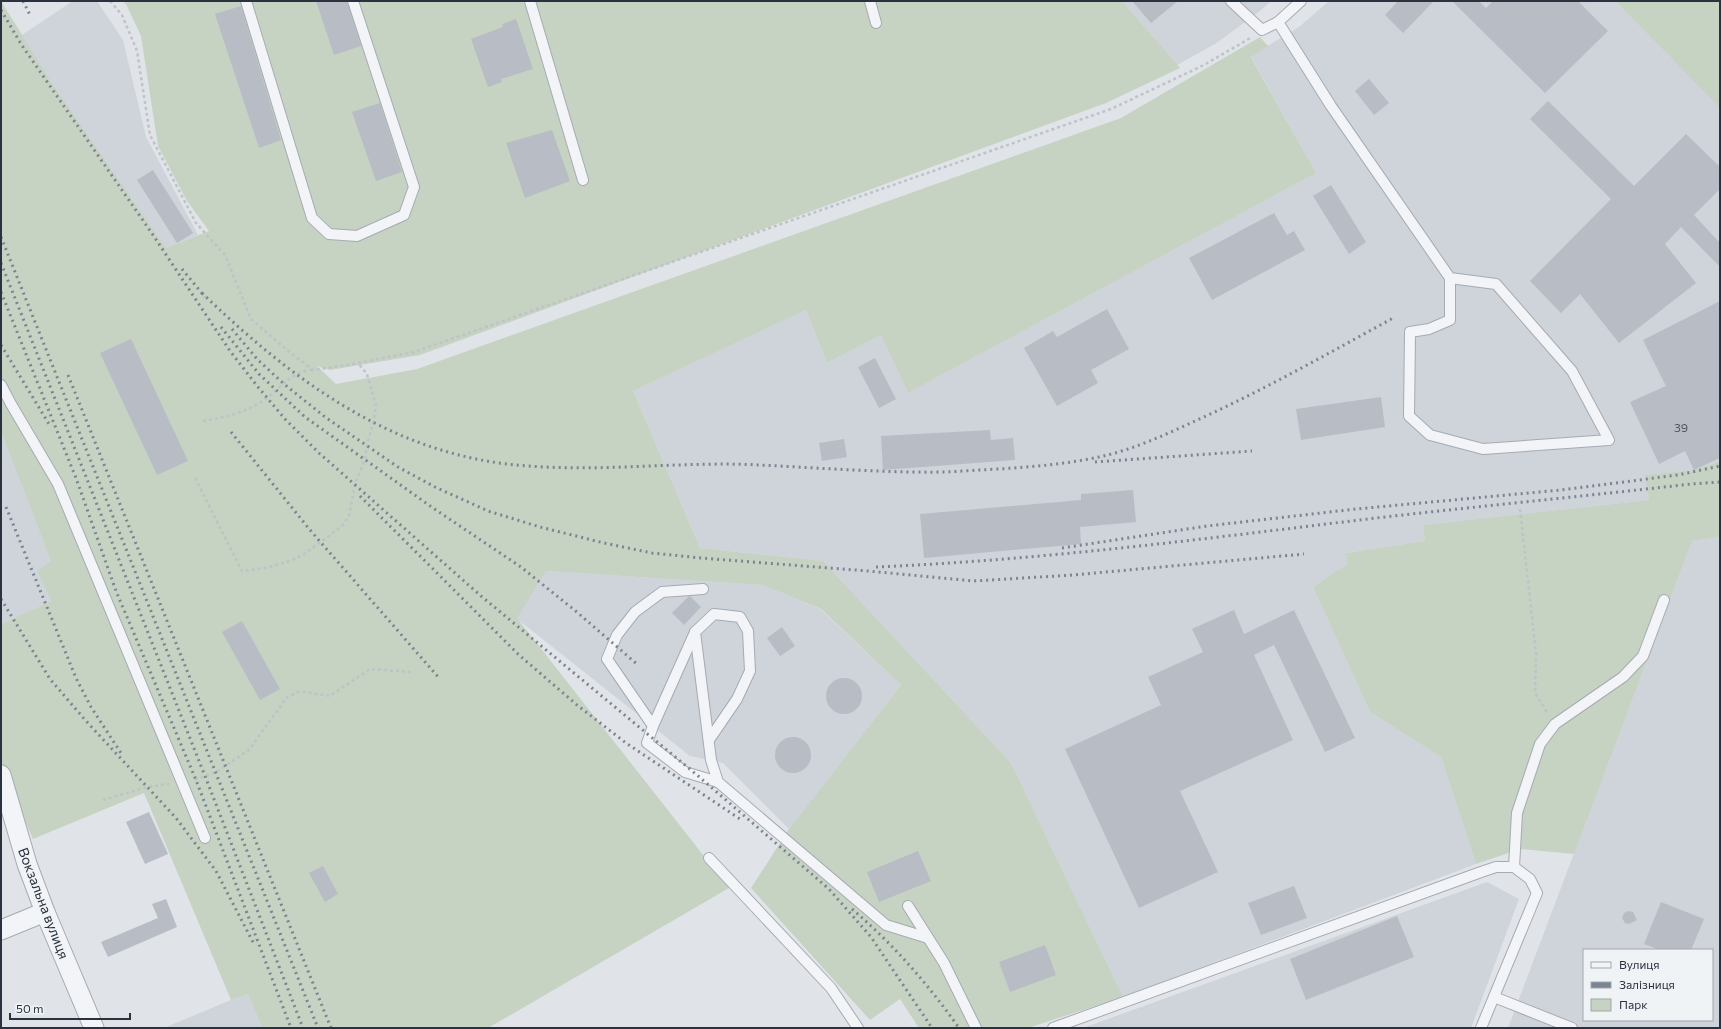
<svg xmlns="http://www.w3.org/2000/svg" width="1721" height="1029" viewBox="0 0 1721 1029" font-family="Commissioner,sans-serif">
  <rect width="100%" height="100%" fill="#e0e4e8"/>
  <g fill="#cfd3da" fill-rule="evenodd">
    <polygon points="73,1 97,1 123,40 146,137 198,235 166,248 52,83 22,35"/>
    <polygon points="1122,1 1271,1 1260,11 1215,44 1177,65"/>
    <polygon points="1329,1 1615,1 1720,108 1720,461 1694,470 1646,475 1649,500 1423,525 1425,541 1346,553 1347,564 1313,587 1370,712 1441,757 1476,864 1123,997 1011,763 823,561 700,548 633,391 806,310 827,363 881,335 908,393 1316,173 1251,56 1299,27"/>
    <polygon points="1,432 51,561 37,571 51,601 1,624"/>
    <path d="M1720,537V1028H1508L1692,541ZM1584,950H1712V1020H1584Z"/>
    <polygon points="546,571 762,585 820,609 901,685 789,829 723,763 690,756 516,618"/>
    <polygon points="1487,882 1519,899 1471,1028 1083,1028"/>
    <polygon points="248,994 262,1028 164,1028 231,1000"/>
  </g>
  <g fill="#c6d2c2">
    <polygon points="1,1 52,83 166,248 209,231 187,201 158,146 141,36 126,4 122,1 1122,1 1180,68 1106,103 420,355 330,370 317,366 336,384 417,369 1121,118 1260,37 1268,46 1251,57 1316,173 908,393 881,335 827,363 806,310 633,391 700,548 823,561 1011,763 1123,997 1028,1028 919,1028 900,999 870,1020 751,888 789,829 901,685 821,609 762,585 546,571 517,618 729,888 488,1028 262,1028 248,994 231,1000 144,793 33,839 1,767 1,624 51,601 37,571 51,561 1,432"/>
    <polygon points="1615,1 1720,1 1720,108"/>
    <polygon points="1720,461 1720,537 1692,541 1574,854 1520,849 1476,864 1441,757 1370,712 1313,587 1347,564 1346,553 1425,541 1423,525 1649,500 1645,475 1694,470"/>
  </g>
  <g fill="#b8bdc5">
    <polygon points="316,1 347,1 361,46 334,55"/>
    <polygon points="1132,1 1178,1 1151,23"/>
    <polygon points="1398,1 1434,1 1403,33 1385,15"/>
    <polygon points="1452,1 1479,1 1486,8 1493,1 1578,1 1608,31 1545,93"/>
    <polygon points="241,6 281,140 259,148 215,14"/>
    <polygon points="516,19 533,69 501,79 502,82 488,87 471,39 503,27 502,24"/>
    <polygon points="1369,79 1389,103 1374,115 1355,91"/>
    <polygon points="1548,101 1634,186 1686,134 1720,167 1720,189 1694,215 1720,243 1720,267 1681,227 1665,244 1696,283 1619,343 1580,294 1561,313 1530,281 1611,199 1530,119"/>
    <polygon points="380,103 402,172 376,181 352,112"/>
    <polygon points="552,130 570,181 525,198 506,143"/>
    <polygon points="153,170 193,233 177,243 137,180"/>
    <polygon points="1331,185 1366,242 1349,254 1313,196"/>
    <polygon points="1274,213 1287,235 1294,231 1305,250 1212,300 1189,258"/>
    <polygon points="1720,301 1720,458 1694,470 1685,451 1659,464 1630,402 1666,386 1643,340"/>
    <polygon points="1107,309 1129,349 1091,370 1098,383 1057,406 1024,348 1053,331 1057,337"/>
    <polygon points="131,339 188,461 157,475 100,353"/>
    <polygon points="875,358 896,399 879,408 858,367"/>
    <polygon points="1381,397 1385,427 1301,440 1296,409"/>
    <polygon points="990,430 991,440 1013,438 1015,460 883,470 881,436"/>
    <polygon points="844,439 847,457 822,461 819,443"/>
    <polygon points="1133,490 1136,522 1080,527 1081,544 924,558 920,514 1081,500 1081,494"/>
    <polygon points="690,596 701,607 684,625 672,613 688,597"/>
    <polygon points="1234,610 1244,634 1294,610 1355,738 1325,752 1274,645 1254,655 1293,740 1180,791 1218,872 1139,908 1065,749 1161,705 1148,677 1203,652 1192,629"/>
    <polygon points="242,621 280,689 260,700 222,632"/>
    <polygon points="782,627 795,646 780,656 767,638"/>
    <circle cx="844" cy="696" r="18"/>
    <circle cx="793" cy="755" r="18"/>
    <polygon points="149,812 168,854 145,864 126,822"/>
    <polygon points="918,851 931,881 879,902 867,872"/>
    <polygon points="323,866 338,894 325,902 309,873"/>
    <polygon points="1294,886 1307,918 1261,935 1248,903"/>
    <polygon points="166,899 177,927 108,957 101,942 158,918 152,904"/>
    <polygon points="1661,902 1704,919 1691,950 1660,950 1644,944"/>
    <polygon points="1628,911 1633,912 1637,920 1629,924 1625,923 1622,918 1624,913"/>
    <polygon points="1397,916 1414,957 1306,1000 1290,959"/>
    <polygon points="1045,945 1056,975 1010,992 999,962"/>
  </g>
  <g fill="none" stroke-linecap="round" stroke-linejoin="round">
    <defs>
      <g id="lane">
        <polyline points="246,1 312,218 329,234 357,236 404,215 414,187 353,1"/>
        <polyline points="530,1 583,180"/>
        <polyline points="870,1 876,23"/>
        <polyline points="1231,1 1262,30 1278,22 1301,1"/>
        <polyline points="1278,22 1331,106 1450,278 1496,284 1572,371 1609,440 1483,449 1430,435 1409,416 1410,332 1429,329 1450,320 1450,278"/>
        <polyline points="1,385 11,404 58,484 205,838"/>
        <polyline points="703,589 662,592 635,612 617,635 607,659 653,726 647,743 685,772 718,782"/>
        <polyline points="653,726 695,632"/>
        <polyline points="709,740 737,699 750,671 748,631 740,617 714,614 695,632 711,760 718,782 886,925 928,938"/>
        <polyline points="709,858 831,988 858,1028"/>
        <polyline points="1514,867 1517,813 1540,744 1555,724 1623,677 1643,656 1664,600"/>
        <polyline points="908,906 944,963 976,1028"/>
        <polyline points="1494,997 1572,1028"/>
        <polyline points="1053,1028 1481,872 1496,867 1514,867 1530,879 1537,893 1481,1028"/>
      </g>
      <g id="street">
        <polyline points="1,775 27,864 45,912 94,1028"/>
        <polyline points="1,930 45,912"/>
      </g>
    </defs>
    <use href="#lane" stroke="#a6abb2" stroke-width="12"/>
    <use href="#street" stroke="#a6abb2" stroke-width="21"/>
    <g stroke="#bfc2c7" stroke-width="2.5" stroke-dasharray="3 3" stroke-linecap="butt">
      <polyline points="110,1 122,15 137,51 150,135 196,223 225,255 251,319 287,350 313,370 347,365 414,352 1111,109 1204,65 1252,37"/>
      <path d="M203,421C221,418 240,414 256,405C276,395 289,371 312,370"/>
      <polyline points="195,478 242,571 266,568 290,561 303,555 342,526 349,516 355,484 365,459 367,445 373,423 376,406 367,374 358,363"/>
      <polyline points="1520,509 1536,653 1535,693 1548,714"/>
      <polyline points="195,780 216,772 249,750 287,697 298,692 306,692 330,696 370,669 412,672"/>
      <polyline points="103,800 147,787 169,784"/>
    </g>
    <use href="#lane" stroke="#f3f4f7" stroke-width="10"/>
    <use href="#street" stroke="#f3f4f7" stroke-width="19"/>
    <g stroke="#7b8491" stroke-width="3" stroke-dasharray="2 4" stroke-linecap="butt">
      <polyline points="23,1 31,17"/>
      <polyline points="1,10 21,44 153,235 230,351 258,387 285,419 319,453 481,596 697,775 829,889 871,937 932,1028"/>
      <polyline points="1,237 318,1028"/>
      <polyline points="1,263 205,776 303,1028"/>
      <polyline points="182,269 205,297"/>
      <polyline points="1,292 76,478 116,591 196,780 291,1028"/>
      <path d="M202,293C294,382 397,458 529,466C606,472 683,461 760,465C822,468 884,473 946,472C963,471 980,470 998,469C1032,467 1066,464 1099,457C1132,450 1165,435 1195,421C1264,390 1329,353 1395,317"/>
      <polyline points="221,327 259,374 305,417 433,508 521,567 578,613 638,665"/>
      <polyline points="232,329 257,359 284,384 325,417 398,467 435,487 488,511 540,527 604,543 652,553 701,558 868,571 974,581 1073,575 1304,554"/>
      <polyline points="1,345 49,424"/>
      <polyline points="68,375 331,1028"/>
      <polyline points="231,432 310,530 439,678"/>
      <polyline points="1095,462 1252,451"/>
      <polyline points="360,496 519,655 577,705 626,743 740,819"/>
      <polyline points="6,507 76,678 91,707 121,753"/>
      <polyline points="1062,548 1207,526 1356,509 1561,490 1678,475 1720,466"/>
      <path d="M876,567C1044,560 1210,538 1376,518C1481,506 1586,496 1691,484L1720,482"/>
      <polyline points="1,599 50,679 86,721 176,818 216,871 254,944"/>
      <path d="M852,909C893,944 928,984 959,1028"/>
    </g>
  </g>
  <g text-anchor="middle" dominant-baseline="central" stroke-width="3" stroke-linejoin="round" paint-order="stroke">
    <g font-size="12" fill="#4e5560">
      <text x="1681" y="427">39</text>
    </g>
    <g font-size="14" fill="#2a323f" stroke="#f0f3f6">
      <text transform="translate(44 903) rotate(69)">Вокзальна вулиця</text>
    </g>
  </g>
  <rect width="1721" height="1029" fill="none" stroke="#2a323f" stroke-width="4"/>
  <rect x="1583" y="949" width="130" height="72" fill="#f0f3f6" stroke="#a1a6ad"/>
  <rect x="1591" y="962" width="20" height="6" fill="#f3f4f7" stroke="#a1a6ad"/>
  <text x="1619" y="969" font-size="12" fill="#2a323f">Вулиця</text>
  <rect x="1591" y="982" width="20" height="6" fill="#7b8491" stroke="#a1a6ad"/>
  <text x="1619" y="989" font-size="12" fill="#2a323f">Залізниця</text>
  <rect x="1591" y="999" width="20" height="12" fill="#c6d2c2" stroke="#a1a6ad"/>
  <text x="1619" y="1009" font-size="12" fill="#2a323f">Парк</text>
  <path d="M10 1013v6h120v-6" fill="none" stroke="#2a323f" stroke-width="2"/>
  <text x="16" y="1013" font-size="12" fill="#2a323f" stroke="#f0f3f6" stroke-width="3" paint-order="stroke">50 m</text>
</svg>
